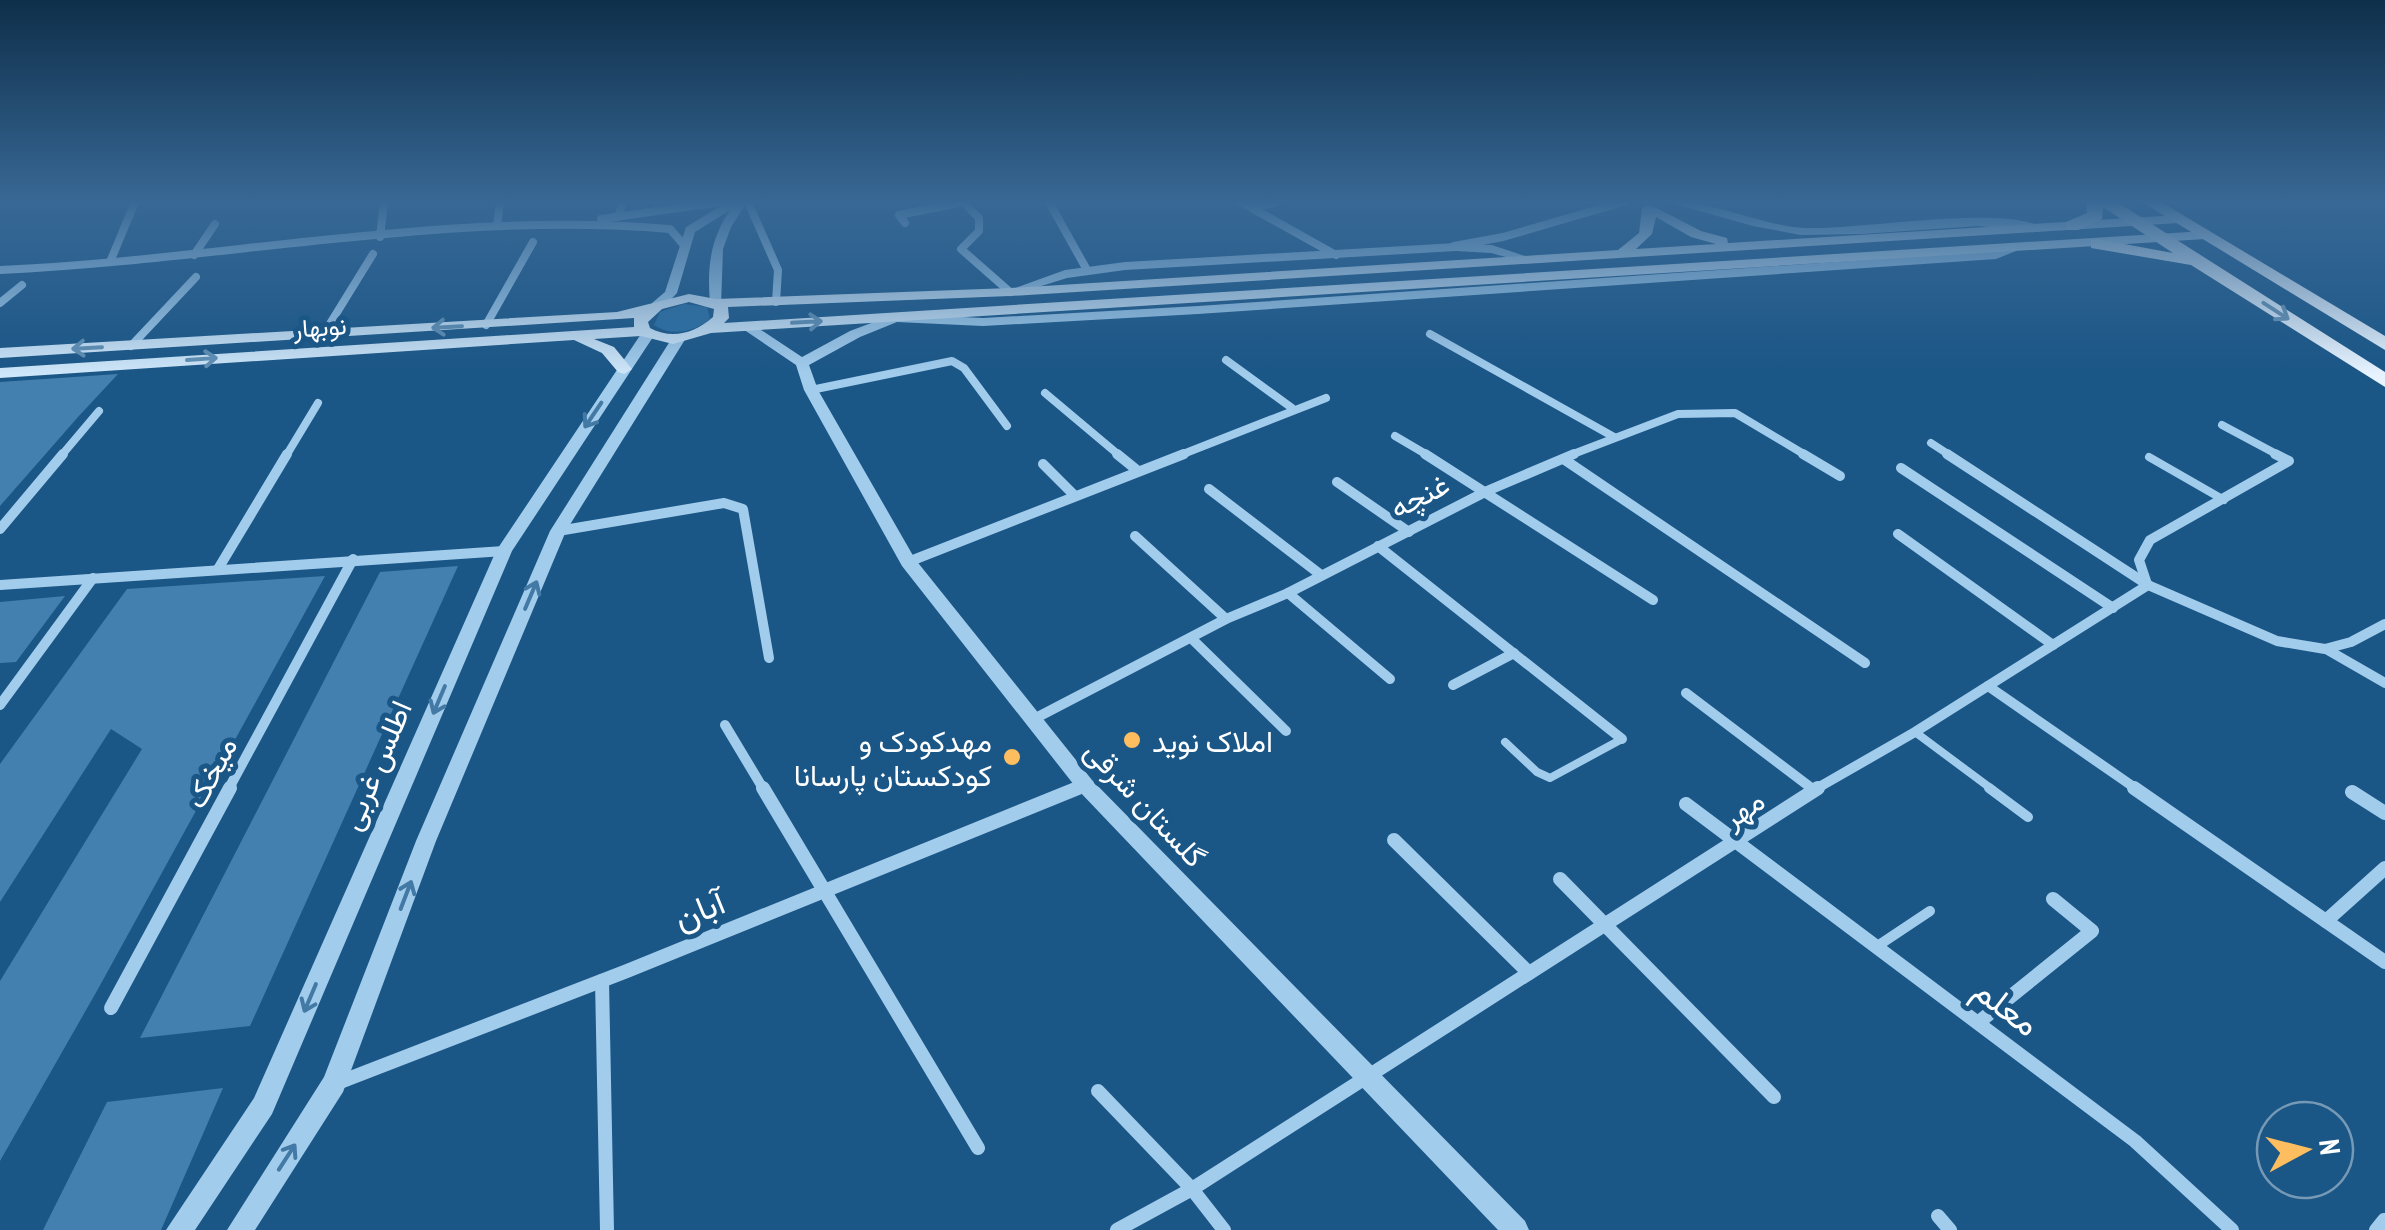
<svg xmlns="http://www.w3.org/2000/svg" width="2385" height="1230" viewBox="0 0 2385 1230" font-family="'PT Sans Narrow',Vazirmatn,sans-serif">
  <rect width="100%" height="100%" fill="#1a5686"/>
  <path fill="#2a6fa3" d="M684,304L707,307L710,319C694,332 672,337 654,325L660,312Z"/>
  <g fill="#4380b0">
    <polygon points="118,374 78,417 0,506 0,382"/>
    <polygon points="458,566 250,1026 140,1038 380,572"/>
    <polygon points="325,576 98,989 0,1161 0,981 142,749 111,729 0,902 0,764 127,589"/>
    <polygon points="65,596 16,662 0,663 0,602"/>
    <polygon points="223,1088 161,1230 43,1230 107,1102"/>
  </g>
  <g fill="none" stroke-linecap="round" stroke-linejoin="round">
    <g stroke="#a2ccec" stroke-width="8">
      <polyline points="2149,457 2224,500"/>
      <polyline points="1915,732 1993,790"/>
      <polyline points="1505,742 1537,772 1550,778 1622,739"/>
    </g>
    <g stroke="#a2ccec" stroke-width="10">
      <polyline points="1989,788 2028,817"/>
      <polyline points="1876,947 1930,911"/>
    </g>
    <g stroke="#a2ccec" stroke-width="8">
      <polyline points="748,202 778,270 776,302"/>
      <polyline points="1049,202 1087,270"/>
      <polyline points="1241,202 1336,255"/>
      <polyline points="1256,207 1277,202"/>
      <polyline points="618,217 623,202"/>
      <polyline points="601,219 720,202"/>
      <polyline points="905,223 899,215 963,202 979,218 979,231 961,249 1010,292"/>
      <polyline points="497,225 500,202"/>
      <polyline points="380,237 384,202"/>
      <polyline points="1454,246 1503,237 1623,202"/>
      <polyline points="194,255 215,224"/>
      <polyline points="110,262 135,202"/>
      <path d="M0,270C223,260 447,210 670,229L684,245"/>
      <polyline points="0,303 22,285"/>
      <polyline points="486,325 533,242"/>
      <polyline points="1430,334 1614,437"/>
      <polyline points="323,335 373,254"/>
      <polyline points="131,346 196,277"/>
      <polyline points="1226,360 1292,408"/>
      <polyline points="811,390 952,361 964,368 1007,426"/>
      <polyline points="1045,393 1120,456"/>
      <polyline points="2222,425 2280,456"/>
      <polyline points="1395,436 1429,456"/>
      <polyline points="1931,443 1951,456"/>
      <polyline points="61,456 99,411"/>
      <polyline points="286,456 318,403"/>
      <polyline points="1178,456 1326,398"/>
      <polyline points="1568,456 1678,414 1735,413 1807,456"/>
    </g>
    <g stroke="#a2ccec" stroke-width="10">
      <polyline points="1117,454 1138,471"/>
      <polyline points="1425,454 1653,600"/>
      <polyline points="1803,454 1840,476"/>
      <polyline points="1947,454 2148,585 2277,641 2325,649 2351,642 2385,624"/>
      <polyline points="1565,460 1865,663"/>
      <polyline points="1043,464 1074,495"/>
      <polyline points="1901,468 2113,608"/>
      <polyline points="1337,482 1409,532"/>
      <polyline points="1209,489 1321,575"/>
      <polyline points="0,529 63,454"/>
      <polyline points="558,531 724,503 743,509 769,658"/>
      <polyline points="1898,534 2053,645"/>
      <polyline points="1135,536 1226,619"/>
      <polyline points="1378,546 1622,739"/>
      <polyline points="908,562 1184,454"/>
      <polyline points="218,569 287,454"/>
      <polyline points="2147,584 2139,560 2150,540 2289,461 2275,454"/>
      <polyline points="0,585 504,551"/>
      <polyline points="1288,593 1390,679"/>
      <polyline points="1191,638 1286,731"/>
      <polyline points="2326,649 2385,683"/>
      <polyline points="1453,685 1514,653"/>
      <polyline points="1988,686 2138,790"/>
      <polyline points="1686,693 1814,790"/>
      <polyline points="0,705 93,578"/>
      <polyline points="1032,720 1226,619 1288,593 1487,491 1574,454"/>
      <polyline points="725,725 764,790"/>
      <polyline points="228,790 353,559"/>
      <polyline points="1072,790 1085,785"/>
      <polyline points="1814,790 1915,732 2148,585"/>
    </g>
    <g stroke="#a2ccec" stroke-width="14">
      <polyline points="763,788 978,1148"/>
      <polyline points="2134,788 2385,962"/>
      <polyline points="2352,792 2385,813"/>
      <polyline points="1686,804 2135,1141 2232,1230"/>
      <polyline points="1394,840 1529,973"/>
      <polyline points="1560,879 1774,1097"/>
      <polyline points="2326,921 2385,868"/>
      <polyline points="602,981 607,1230"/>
      <polyline points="111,1008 230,788"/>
      <polyline points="1979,1022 2092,931 2053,899"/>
      <polyline points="335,1084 627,971 1078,788"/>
      <polyline points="1098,1091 1192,1189 1224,1230"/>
      <polyline points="1938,1216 1950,1230"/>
      <polyline points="1117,1230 1192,1189 1818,788"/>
      <polyline points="2376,1230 2384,1220"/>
    </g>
    <g fill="#a2ccec" fill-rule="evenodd">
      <path d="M727,202H747L731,227L723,249L721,306H711L710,303C707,267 710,240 730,210L695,232L677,293L662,309H652V303L665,292L686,227Z"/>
      <path d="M1668,202C1714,200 1758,225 1805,228C1861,230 2002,204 2044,228L2038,232L1979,226L1861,234L1801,235L1753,226Z"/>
      <polygon points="1456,243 1492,245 1534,259 1528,263 1491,253 1456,251 1125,270 1067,278 1010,296 1004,292 1065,270 1125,262"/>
      <polygon points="2012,244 2016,245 2016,251 1996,259 1198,314 983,326 897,322 860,337 809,365 818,390 915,559 1092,780 1525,1221 1529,1230 1498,1230 1078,790 902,566 804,390 796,365 737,325 739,322 749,322 802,357 850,331 895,314 983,318 1198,306 1994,251"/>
      <polygon points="648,330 655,334 512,551 272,1114 195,1230 166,1230 254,1098 496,551 641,334"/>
      <polygon points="679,334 686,338 566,531 436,841 343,1092 255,1230 227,1230 324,1077 416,841 550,531 672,338"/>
    </g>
    <path fill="#cee6f9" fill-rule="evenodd" d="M1649,204L1701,231L1727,238L1728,243L2178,215L2185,219L2178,223L1010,296L728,307L729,318L724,323L2205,231L2212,235L2205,239L711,333L673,344L641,336L594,339L614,347L632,369L624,374L618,372L602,353L574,340L0,378V368L634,327V318L0,358V348L617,312L689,294L716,299L1010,288L1618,250L1639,233L1642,208ZM1656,217L1691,237L1716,244L1636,249L1652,234ZM689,302L714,309L713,317C695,333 672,340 650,328L648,322L662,309Z"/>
    <g fill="#e7f3ff" fill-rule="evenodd">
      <polygon points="2086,202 2117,202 2385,372 2385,387 2191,265 2091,248 2091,240 2097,239 2173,253 2103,207 2102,219 2078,230 2066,230 2066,222 2087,213"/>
      <polygon points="2142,202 2161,202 2385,336 2385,350"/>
    </g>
  </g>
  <defs><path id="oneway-shaft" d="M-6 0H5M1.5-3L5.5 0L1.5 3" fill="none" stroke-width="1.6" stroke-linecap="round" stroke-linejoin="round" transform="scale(2.5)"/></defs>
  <use stroke="#6c95b6" href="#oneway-shaft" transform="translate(2276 311) rotate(33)"/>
  <g stroke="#6290b4">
    <use href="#oneway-shaft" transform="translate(807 322) rotate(-3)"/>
    <use href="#oneway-shaft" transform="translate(447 327) rotate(177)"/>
    <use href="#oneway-shaft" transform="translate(87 348) rotate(177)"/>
    <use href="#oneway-shaft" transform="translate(202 359) rotate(-4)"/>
  </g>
  <g stroke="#4379a5">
    <use href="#oneway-shaft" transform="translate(593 415) rotate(124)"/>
    <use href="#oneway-shaft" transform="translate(531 595) rotate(-67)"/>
    <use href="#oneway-shaft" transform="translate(439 700) rotate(113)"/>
    <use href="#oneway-shaft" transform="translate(406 895) rotate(-69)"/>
    <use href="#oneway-shaft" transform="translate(310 998) rotate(113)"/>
    <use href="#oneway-shaft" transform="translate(287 1157) rotate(-57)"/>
  </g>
  <linearGradient id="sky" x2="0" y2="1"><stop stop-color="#0e2f4a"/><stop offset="0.54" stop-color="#386895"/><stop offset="1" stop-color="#386895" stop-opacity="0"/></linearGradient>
  <rect width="2385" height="374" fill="url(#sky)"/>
  <g fill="#febd5e" stroke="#1a5686" stroke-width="4">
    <circle cx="1132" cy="740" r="10"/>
    <circle cx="1012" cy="757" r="10"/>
  </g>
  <g text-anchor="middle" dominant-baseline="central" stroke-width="10" stroke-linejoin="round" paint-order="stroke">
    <g font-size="25" fill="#fff" stroke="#1a5686">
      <text transform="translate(320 327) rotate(-4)">نوبهار</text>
    </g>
    <g font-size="30" fill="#fff" stroke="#1a5686">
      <text transform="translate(1419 495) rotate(-27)">غنچه</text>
      <text transform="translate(375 765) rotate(-67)">اطلس غربی</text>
      <text transform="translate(210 772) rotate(-62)">میخک</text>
      <text transform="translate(1146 803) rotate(47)">گلستان شرقی</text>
      <text transform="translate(1743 808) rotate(-34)">مهر</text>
    </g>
    <g font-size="30" fill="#fff" stroke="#1a5686" text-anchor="end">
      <text x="992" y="740">مهدکودک و<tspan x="992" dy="34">کودکستان پارسانا</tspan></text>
      <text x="1152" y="740" text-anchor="start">املاک نوید</text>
    </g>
    <g font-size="35" fill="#fff" stroke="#1a5686">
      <text transform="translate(699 909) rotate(-22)">آبان</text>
      <text transform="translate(2007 1006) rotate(37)">معلم</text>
    </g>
  </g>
  <g transform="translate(2305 1150) rotate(83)"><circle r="48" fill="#1a5686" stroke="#769ab6" stroke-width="2.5"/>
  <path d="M0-8L18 38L0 25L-18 38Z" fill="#febd5e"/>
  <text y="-15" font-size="28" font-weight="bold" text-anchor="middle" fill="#ffffff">N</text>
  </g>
</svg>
